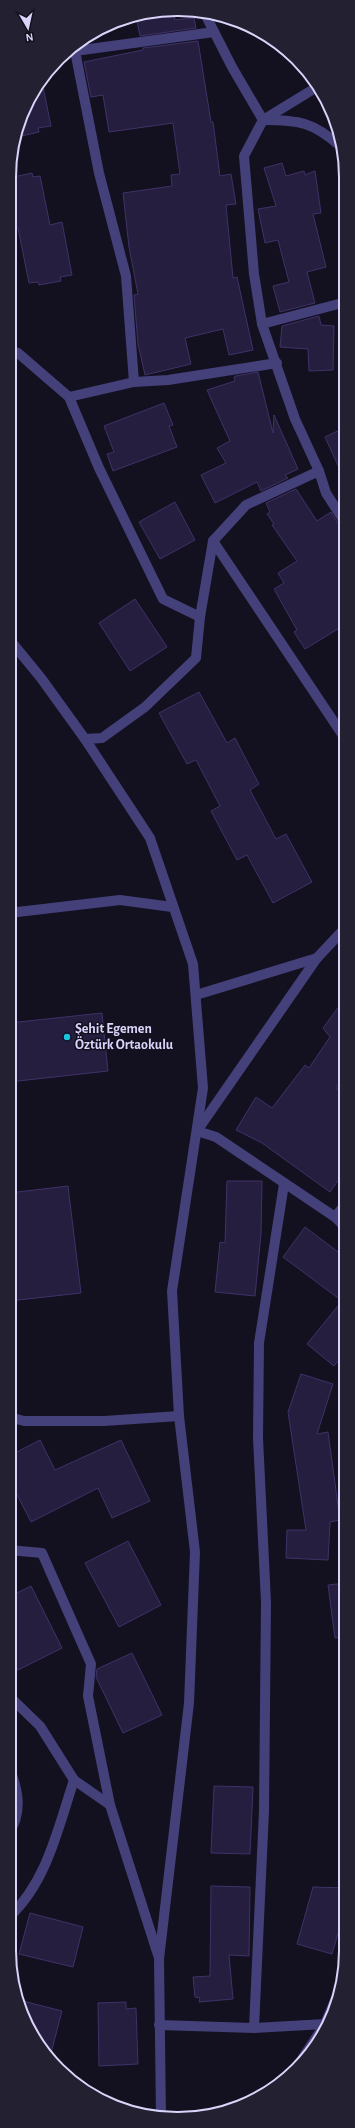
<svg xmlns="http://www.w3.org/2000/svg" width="355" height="2128" viewBox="0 0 355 2128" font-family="'Alegreya Sans',sans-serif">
  <rect width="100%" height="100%" fill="#131020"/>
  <g fill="#261e3f" stroke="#3f3268">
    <polygon points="173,11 175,20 194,18 196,28 140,36 136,16"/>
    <polygon points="198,41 211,122 213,122 220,176 231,174 236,204 226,205 233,278 237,277 253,350 229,355 223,329 185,338 191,364 145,375 138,344 134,295 138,294 129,247 123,193 172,186 171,175 180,174 173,123 109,132 103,95 91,97 84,62 143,50 143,48"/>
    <polygon points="42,82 51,126 38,128 39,132 17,137 26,103"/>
    <polygon points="282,163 286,176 304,171 305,175 315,171 321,213 313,214 326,267 307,272 315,303 280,312 273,286 289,282 278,240 265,243 258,209 276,206 264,168"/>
    <polygon points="32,173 33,177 40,176 50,225 62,222 72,275 60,277 61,281 39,285 38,282 29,283 18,228 12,229 9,218 9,178"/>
    <polygon points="319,316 321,325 334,326 333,370 309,371 308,349 280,347 282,326"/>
    <polygon points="258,372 273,433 274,415 298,469 285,475 288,478 261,491 257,482 215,503 201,475 226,463 217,448 230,441 207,390 235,381 234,377 236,376"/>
    <polygon points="164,403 173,425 169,426 177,447 113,471 107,454 114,452 104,426"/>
    <polygon points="346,427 346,483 325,437"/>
    <polygon points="296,489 317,521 331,512 341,528 346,530 346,624 305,649 294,632 297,630 274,589 284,583 278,573 297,561 272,525 274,524 267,514 270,512 266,503"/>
    <polygon points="175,502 195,540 160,559 139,522"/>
    <polygon points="135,599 167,647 130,671 99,623"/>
    <polygon points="199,692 227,743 235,738 259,784 250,790 276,839 286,834 312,882 273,903 247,855 237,860 211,811 220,806 196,760 187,764 159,713"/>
    <polygon points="346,997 346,1074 336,1088 346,1095 346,1169 330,1192 262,1143 236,1130 256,1097 272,1108 305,1065 309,1068 330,1037 323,1028"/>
    <polygon points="102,1013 108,1071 9,1082 9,1023"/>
    <polygon points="227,1181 262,1181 261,1234 255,1296 215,1292 220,1242 225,1243"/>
    <polygon points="68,1186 81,1293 9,1301 9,1193"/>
    <polygon points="305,1227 346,1258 346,1352 334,1366 307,1344 342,1301 283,1257"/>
    <polygon points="301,1374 333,1384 317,1434 328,1432 340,1520 330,1522 328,1560 286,1558 287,1530 306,1530 288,1412"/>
    <polygon points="40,1440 55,1470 121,1440 150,1501 112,1518 98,1488 31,1522 9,1479 9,1456"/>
    <polygon points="128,1541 161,1605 119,1627 85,1563"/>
    <polygon points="346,1583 346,1637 335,1638 328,1585"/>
    <polygon points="31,1586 62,1648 18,1670 9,1651 9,1597"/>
    <polygon points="132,1653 162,1715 123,1733 96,1677 97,1669"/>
    <polygon points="214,1786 253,1787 250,1854 211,1853"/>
    <polygon points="211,1886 250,1887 249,1956 229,1955 233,1999 199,2002 200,1998 195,1997 193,1977 210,1976"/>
    <polygon points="313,1887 346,1888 346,1906 332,1954 297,1944"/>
    <polygon points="30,1913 83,1927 73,1967 19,1954"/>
    <polygon points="19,2000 62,2011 50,2057 22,2015"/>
    <polygon points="126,2002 126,2009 136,2008 138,2064 99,2066 98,2003"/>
  </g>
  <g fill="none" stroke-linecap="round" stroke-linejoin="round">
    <g stroke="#44407a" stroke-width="10">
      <polyline points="205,14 232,67 263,120 244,156 254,274 262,324 295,419 319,471 326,493 346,524"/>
      <path d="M263,120C299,120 313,122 340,146"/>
      <polyline points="263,120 317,87"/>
      <polyline points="262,324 346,302"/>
      <polyline points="9,351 18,353 69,397 99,468 163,599 200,617"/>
      <polyline points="134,382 126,276 99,173 75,51 214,32"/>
      <polyline points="69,397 134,382 168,380 277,363"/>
      <polyline points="213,541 346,740"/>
      <polyline points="9,639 41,678 85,739 150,838 193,964 203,1088 172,1291 179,1416 195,1552 189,1703 159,1959 161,2117"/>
      <polyline points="85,739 102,738 145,707 196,658 200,617 213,541 246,505 319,471"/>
      <polyline points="9,913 120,900 172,907"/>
      <polyline points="346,927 317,958 197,1131 216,1137 335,1217 346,1228"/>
      <polyline points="196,995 317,958"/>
      <polyline points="335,1217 346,1203"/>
      <polyline points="9,1417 24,1421 104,1421 179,1416"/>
      <polyline points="9,1550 42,1553 91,1664 88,1696 110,1805"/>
      <polyline points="9,1696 40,1726 74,1780 110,1805 158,1955"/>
      <path d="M9,1833C23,1812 18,1789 9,1767"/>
      <path d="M9,1917C47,1882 58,1828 74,1780"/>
      <polyline points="159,2025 254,2028 325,2024"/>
      <polyline points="254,2028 264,1811 266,1602 258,1438 259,1343 284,1184"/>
      <polyline points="300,2062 325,2024 336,1998"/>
    </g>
  </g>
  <circle fill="#1ac4e0" stroke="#131020" stroke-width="1.5" cx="67" cy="1037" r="4"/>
  <g text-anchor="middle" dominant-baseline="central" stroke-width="3" stroke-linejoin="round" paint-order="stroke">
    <g font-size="14" font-weight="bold" fill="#dad4fa" stroke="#131020" text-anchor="start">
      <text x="75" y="1029">Şehit Egemen<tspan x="75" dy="16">Öztürk Ortaokulu</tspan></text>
    </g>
  </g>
  <path d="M0 0H355V2128H0ZM177 16H178A161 161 0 0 1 339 177V1951A161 161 0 0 1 178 2112H177A161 161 0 0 1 16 1951V177A161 161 0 0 1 177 16Z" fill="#232031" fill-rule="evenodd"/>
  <path fill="none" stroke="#dad4fa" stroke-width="2" d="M177 16H178A161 161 0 0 1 339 177V1951A161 161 0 0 1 178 2112H177A161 161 0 0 1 16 1951V177A161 161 0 0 1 177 16Z"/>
  <g transform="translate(28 28) rotate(171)" stroke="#131020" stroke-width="3" paint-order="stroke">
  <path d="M0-3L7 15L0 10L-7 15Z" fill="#dad4fa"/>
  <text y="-6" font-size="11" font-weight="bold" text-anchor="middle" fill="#dad4fa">N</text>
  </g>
</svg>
